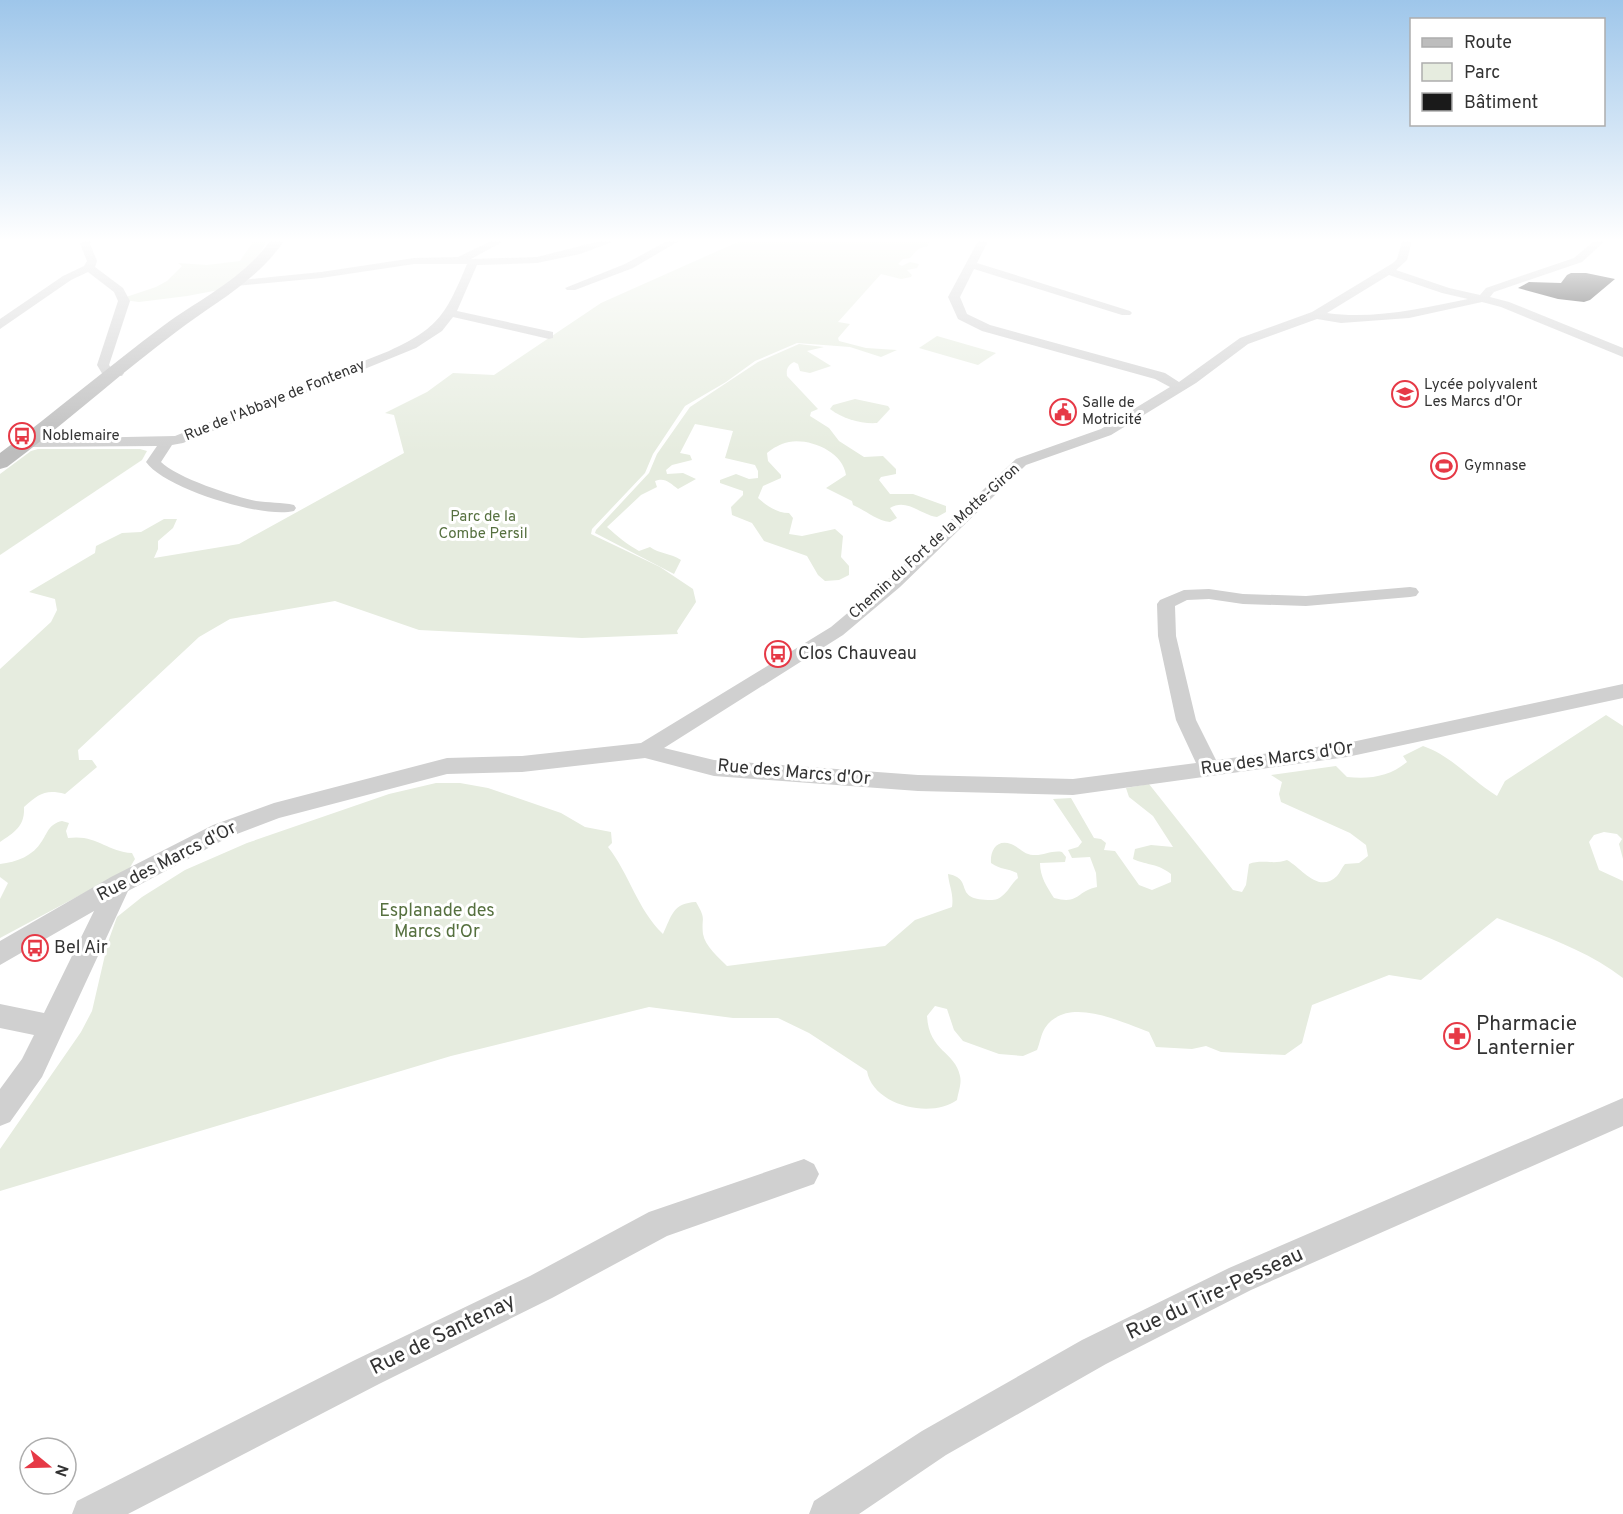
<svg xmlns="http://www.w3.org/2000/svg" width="1623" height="1514" viewBox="0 0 1623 1514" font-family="Overpass,sans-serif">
  <rect width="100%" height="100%" fill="#fff"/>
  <g fill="#e6ecdf">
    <polygon points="250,241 267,241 259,255 236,278 219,290 187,296 139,302 124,300 123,298 156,287 167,281 182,266 178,263 207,265 240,261 252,243"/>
    <path d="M740,241H929L928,246L918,249L910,258L903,259L898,264L902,266L910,262L919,264L917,268L907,270L912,275L911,277L901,279L881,274L838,322L850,324L838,338L839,341L866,348L897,350L881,357L850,347L797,343L755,361L726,382L685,406L653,454L645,473L592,529L591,534L660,567L693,589L696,602L677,631L678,634L582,638L419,630L335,601L230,619L199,637L78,750L79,760H92L97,767L65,794C45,789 39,794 24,807C25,826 15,832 0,842V669L51,622L57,610L55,599L29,592L95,553L96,546L122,533L141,532L164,519H177L173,528L158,541V549L154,558L239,544L404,453L394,415L385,413L427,392L453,373L494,375L601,303Z"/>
    <polygon points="937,336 996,353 978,365 919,348"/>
    <path d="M799,344L824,347L807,351L831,366L810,373L800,371L798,364L794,362C788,365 786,369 787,376L818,409L811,412L810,416L829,428L839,441L864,457L883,456L896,469V474L881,477L879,480L890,494H913L946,506V512L937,517C921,515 907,498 890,508L897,518L890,522C875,520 867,511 853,505L852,501L826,488L846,475C843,452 810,438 789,442C780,444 773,448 767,453L768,461L781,475V478L763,486L758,498C767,506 777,513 789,513L793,518L789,534L802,536L835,529L843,536L841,557L849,566V575L839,580L825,581L818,575L807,556L764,541L752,523L732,515L731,507L743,495V491L720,483V480L736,474L749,479L758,478V471L755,465L725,458L733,431L695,424L680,453L690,455L692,460L672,465L666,470L667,474L683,473L696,479L678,489C670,483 665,477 655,481L657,487L641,495L607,527C617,536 628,545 639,551L650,547C659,554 671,553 681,560L674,574L595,533L596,530L649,473L657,454L690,407L758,362Z"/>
    <path d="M855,399L888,406L890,409L877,423C861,424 843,419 830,409L833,405Z"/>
    <polygon points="38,449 140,449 147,451 142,460 0,555 0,474 31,451"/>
    <path d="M1606,715L1623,726V859L1619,844L1622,839L1617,834L1604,832L1594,835L1589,842L1599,870L1623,881V978C1585,949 1541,935 1497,918L1421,980L1389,975L1312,1005L1302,1043L1285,1055L1221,1052L1206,1046L1192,1049L1156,1047L1149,1032C1121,1022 1067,995 1045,1028C1041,1034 1040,1043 1037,1050L1023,1056L999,1054L963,1041L954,1030L947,1009L935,1006L927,1016C929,1052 955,1051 960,1076C962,1083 958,1093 957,1100C932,1119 873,1106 867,1071L809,1033L778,1018H733L649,1007L451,1056L0,1191V1149L81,1032L92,1011L108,942L117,917L142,897L185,870L247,843L389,794L436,783H460L488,788L561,813L585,827L611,832L612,843L608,847C630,875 637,909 663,934C672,915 673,903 696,902C707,921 701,916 703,934C705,946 719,958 727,966L885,946L915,920L952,907C954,894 949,886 948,874C975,879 952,899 988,900C994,900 998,900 1002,896C1008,892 1011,884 1018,878L1017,873C1007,868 1001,870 991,863C990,850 997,839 1011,844C1019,847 1024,855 1033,855C1043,856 1052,850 1062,852L1066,857L1065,862L1040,863C1040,877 1047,887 1054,898C1080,905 1076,891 1097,887L1096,873L1090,857L1072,858L1068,850L1078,847L1082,842L1053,799L1071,798L1094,838L1101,839L1106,843L1104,850L1115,851L1139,885L1152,890L1171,882V874C1157,863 1149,866 1133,859L1135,849L1151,845L1173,847L1153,816L1129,797L1126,788L1149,784L1233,890L1242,892L1246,885L1249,864C1262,859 1274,865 1287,860C1303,869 1318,894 1337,876C1340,873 1342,867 1345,864L1359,863L1368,856L1366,845L1350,833L1281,802L1279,794L1282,782L1271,775L1336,766L1347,777C1370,779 1389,777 1407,762L1403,756L1423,746C1452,756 1471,780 1497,796L1505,781Z"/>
    <path d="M62,821L69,823L66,831L68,838C96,834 106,851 132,853L135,859L129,869L0,938V899L8,883L0,877V864C17,862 33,856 42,841C48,832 49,824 62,821Z"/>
  </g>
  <polygon fill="#1a1a1a" points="1571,273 1586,273 1615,279 1590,300 1584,302 1558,299 1518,288 1529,282 1561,283 1567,275"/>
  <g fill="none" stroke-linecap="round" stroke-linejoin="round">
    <g fill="#d0d0d0" fill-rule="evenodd">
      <polygon points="82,241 92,241 90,244 97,261 95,267 123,288 130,301 109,365 112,369 122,370 124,373 122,376 103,375 97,365 118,301 114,292 88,272 71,280 0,329 0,319 63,276 84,266 87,261 80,244"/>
      <path d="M491,241H504L471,259L537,257L600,241H615L580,254L537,263L477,265L457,311L553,332V338L549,339L453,317L442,331L416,348L183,443L172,445L161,462C175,477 235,497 256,501C268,503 282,502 294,505L296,508L294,511C262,519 164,488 146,462L157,446L27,447L20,443L27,439L175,436L389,351C439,328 446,314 467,264H414L321,278L236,286L230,283L232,281L321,272L414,258L458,257Z"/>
      <polygon points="667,241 679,241 633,268 575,290 567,290 565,288 625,264"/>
      <path d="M978,241H988L977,263L1130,311L1132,313L1130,315H1122L974,269L960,297L967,314L990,325L1165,373L1179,382L1240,338L1312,312L1393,263L1397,259L1402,241H1412L1407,260L1396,270L1449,288L1480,295L1486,288L1574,258L1594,241H1605L1582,262L1494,292L1490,297L1509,302L1623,348V357L1501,307L1482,302L1409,318L1341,323L1317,319L1248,344L1196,383L1111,435L1026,465L900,587L843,635L664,748L714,760L918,775L1073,779L1196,763L1176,720L1158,636L1157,604L1160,600L1184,590L1209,589L1243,594L1306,596L1410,587L1416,588L1419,592L1416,596L1410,597L1306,606L1243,604L1209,599L1187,600L1175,606L1176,636L1196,720L1216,760L1347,743L1623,684V698L1347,757L1073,795L918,791L714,776L645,758L522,772L447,774L279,818L229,837L128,891L42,1077L10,1122L0,1126V1089L22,1059L34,1035L0,1028V1004L44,1013L94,911L0,965V941L111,877L213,825L274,803L447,758L522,756L641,743L831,627L888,579L1016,459L1101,429L1170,387L1155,379L982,331L958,319L948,297ZM1389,275L1442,293L1468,299C1423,308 1373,320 1327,313Z"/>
      <polygon points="1623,1098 1623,1126 1251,1290 1106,1364 946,1455 859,1514 809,1514 814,1501 922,1431 1082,1340 1229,1268"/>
      <polygon points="804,1159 814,1164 819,1174 814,1184 667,1236 552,1298 379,1384 128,1514 72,1514 77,1501 355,1360 530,1276 649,1212"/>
    </g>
    <path fill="#bdbdbd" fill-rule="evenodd" d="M270,241H284C256,282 214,303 176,332C125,370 78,412 28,451L7,467L0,469V453C55,412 108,367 163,326C200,299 243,279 270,241Z"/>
  </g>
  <linearGradient id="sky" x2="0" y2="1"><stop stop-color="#9ec6ea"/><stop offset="0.53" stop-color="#fff"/><stop offset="1" stop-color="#fff" stop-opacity="0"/></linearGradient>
  <rect width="1623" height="453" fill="url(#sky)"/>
  <defs>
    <symbol id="school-ring" viewBox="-11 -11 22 22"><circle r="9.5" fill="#fff" stroke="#e63946" stroke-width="1.5"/><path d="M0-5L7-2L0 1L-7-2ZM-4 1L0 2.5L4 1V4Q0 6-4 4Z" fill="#e63946"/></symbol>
    <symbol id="civic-ring" viewBox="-11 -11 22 22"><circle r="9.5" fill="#fff" stroke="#e63946" stroke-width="1.5"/><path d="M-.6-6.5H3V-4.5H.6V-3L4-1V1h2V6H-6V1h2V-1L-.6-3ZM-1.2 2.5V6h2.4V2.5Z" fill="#e63946"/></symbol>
    <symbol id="bus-ring" viewBox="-11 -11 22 22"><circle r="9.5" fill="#fff" stroke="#e63946" stroke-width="1.5"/><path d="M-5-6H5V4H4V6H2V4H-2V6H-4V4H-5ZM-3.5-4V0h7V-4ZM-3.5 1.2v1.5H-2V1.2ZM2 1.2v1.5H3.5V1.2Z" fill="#e63946"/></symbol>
    <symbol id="stadium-ring" viewBox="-11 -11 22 22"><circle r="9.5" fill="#fff" stroke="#e63946" stroke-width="1.5"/><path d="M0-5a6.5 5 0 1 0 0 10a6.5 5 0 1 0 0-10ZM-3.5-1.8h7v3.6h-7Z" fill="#e63946"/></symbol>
    <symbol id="pharmacy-ring" viewBox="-11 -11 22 22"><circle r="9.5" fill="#fff" stroke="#e63946" stroke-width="1.5"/><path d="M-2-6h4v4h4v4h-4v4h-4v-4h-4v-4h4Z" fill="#e63946"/></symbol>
  </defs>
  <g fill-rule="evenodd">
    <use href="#school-ring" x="1390" y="379" width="30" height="30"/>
    <use href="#civic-ring" x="1048" y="397" width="30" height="30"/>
    <use href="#bus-ring" x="7" y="421" width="30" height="30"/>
    <use href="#stadium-ring" x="1429" y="451" width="30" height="30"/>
    <use href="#bus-ring" x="763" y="639" width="30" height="30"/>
    <use href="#bus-ring" x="20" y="933" width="30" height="30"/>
    <use href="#pharmacy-ring" x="1442" y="1021" width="30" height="30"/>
  </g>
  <g text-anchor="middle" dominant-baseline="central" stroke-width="6" stroke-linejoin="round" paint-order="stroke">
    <g font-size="15" fill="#333" stroke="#fff" text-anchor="start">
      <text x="1424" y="385">Lycée polyvalent<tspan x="1424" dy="17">Les Marcs d'Or</tspan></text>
      <text x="1082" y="403">Salle de<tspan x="1082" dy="17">Motricité</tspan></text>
      <text x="42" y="436">Noblemaire</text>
      <text x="1464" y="466">Gymnase</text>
    </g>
    <g font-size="15" fill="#333" stroke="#fff">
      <text transform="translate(275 401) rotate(-22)">Rue de l'Abbaye de Fontenay</text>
      <text transform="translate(935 542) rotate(-42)">Chemin du Fort de la Motte-Giron</text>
    </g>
    <g font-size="15" fill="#56703f" stroke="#fff">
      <text x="483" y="517">Parc de la<tspan x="483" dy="17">Combe Persil</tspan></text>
    </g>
    <g font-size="18" fill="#333" stroke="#fff" text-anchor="start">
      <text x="798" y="654">Clos Chauveau</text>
      <text x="54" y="948">Bel Air</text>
    </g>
    <g font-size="18" fill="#333" stroke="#fff">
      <text transform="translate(1277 759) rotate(-8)">Rue des Marcs d'Or</text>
      <text transform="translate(794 773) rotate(5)">Rue des Marcs d'Or</text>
      <text transform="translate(167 862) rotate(-27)">Rue des Marcs d'Or</text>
    </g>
    <g font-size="18" fill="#56703f" stroke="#fff">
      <text x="437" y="911">Esplanade des<tspan x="437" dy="21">Marcs d'Or</tspan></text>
    </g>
    <g font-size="21" fill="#333" stroke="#fff" text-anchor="start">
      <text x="1476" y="1024">Pharmacie<tspan x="1476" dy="24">Lanternier</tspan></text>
    </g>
    <g font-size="21" fill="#333" stroke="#fff">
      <text transform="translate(1215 1294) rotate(-25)">Rue du Tire-Pesseau</text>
      <text transform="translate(443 1335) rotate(-26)">Rue de Santenay</text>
    </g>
  </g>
  <rect x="1410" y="18" width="195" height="108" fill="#ffffff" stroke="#adadad" stroke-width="1.5"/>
  <rect x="1422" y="38" width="30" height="9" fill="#bdbdbd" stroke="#adadad" stroke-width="1.5"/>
  <text x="1464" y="48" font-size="18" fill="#333333">Route</text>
  <rect x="1422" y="63" width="30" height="18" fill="#e6ecdf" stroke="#adadad" stroke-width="1.5"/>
  <text x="1464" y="78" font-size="18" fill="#333333">Parc</text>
  <rect x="1422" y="93" width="30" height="18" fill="#1a1a1a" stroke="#adadad" stroke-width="1.5"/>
  <text x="1464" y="108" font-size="18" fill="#333333">Bâtiment</text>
  <g transform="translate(48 1466) rotate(109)"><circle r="28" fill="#ffffff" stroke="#adadad" stroke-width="1.5"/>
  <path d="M0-4.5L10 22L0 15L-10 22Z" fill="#e63946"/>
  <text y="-9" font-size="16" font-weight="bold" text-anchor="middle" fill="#333333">N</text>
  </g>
</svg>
